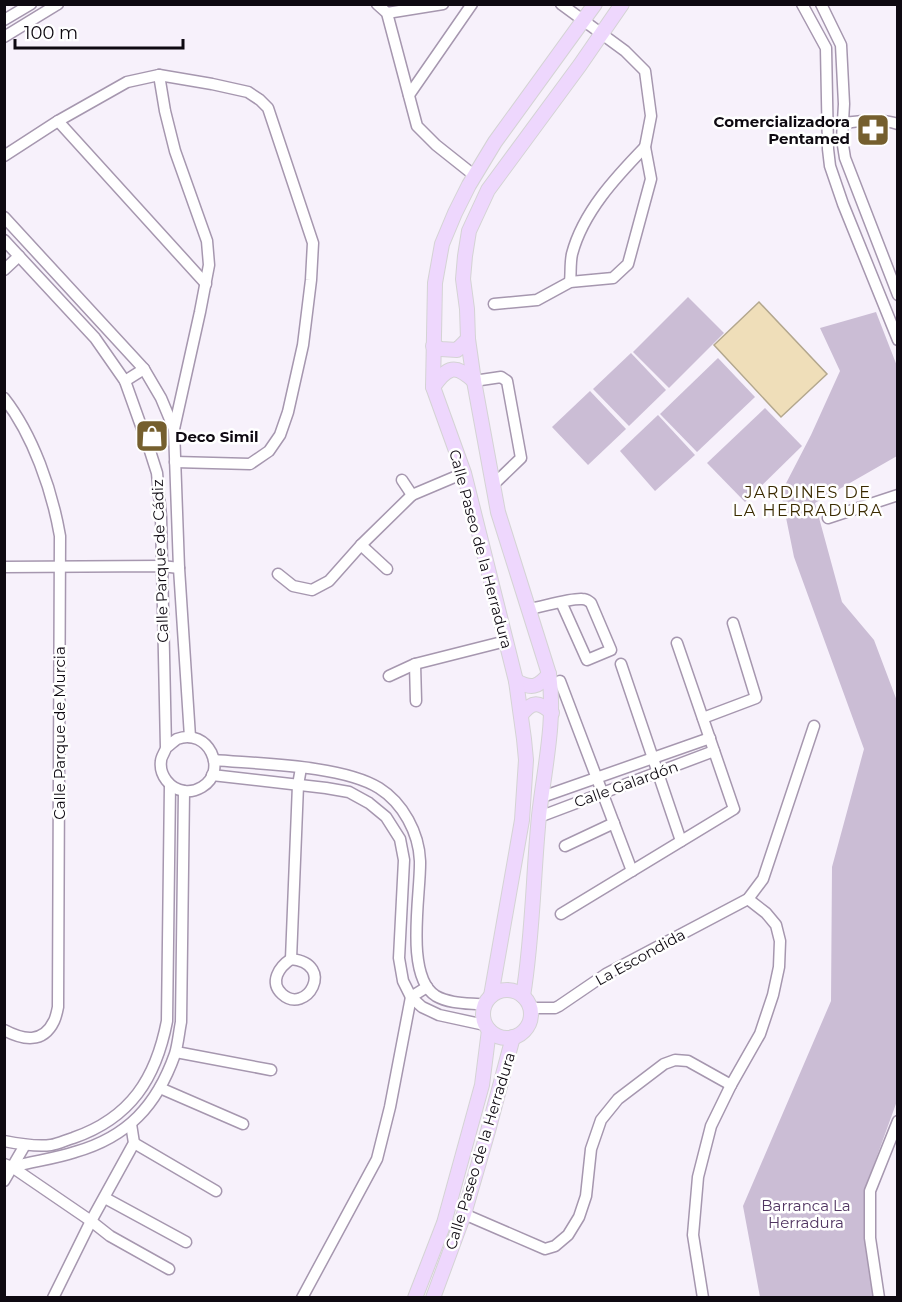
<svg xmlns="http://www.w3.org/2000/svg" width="902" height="1302" viewBox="0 0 902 1302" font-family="Montserrat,sans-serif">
  <rect width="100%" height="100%" fill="#f7f1fb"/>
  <g fill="#cbbdd5">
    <polygon points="688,297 724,333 669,388 633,352"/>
    <polygon points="876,312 897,366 897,456 815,503 842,602 874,640 897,701 897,1101 864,1192 876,1297 760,1297 743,1206 831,1001 832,867 864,749 794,557 781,493 811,435 840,371 820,328"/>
    <polygon points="631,353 666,390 629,426 593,389"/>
    <polygon points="718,358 755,397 697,452 660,414"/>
    <polygon points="590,391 626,429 588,465 552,427"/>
    <polygon points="765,408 802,446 745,502 707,463"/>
    <polygon points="658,415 695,455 655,491 620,451"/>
  </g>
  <polygon fill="#efdeb9" stroke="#b3a78e" stroke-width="1.5" points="759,302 827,374 781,417 714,345"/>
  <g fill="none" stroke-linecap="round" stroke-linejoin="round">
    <defs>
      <g id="minor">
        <polyline points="377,4 387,13 417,126 436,145 475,176"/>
        <polyline points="802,4 826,48 828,149 830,166 843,204 898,340"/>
        <polyline points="821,4 841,45 844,104 842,139 845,158 898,295"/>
        <polyline points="387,13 443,4"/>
        <polyline points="4,20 31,4"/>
        <polyline points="4,37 58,4"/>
        <polyline points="159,75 165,111 175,151 207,241 209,265 200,312 174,429"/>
        <polyline points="409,95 472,4"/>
        <polyline points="58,121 206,284"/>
        <path d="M843,123C861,121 880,118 898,124"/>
        <polyline points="4,156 58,121 127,82 159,75 212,84 248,92 260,100 268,108 313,243 311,280 303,345 288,412 280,435 269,451 250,464 175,462"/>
        <polyline points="4,217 144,369 161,398 174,429 179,568 190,737"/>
        <path d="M4,240L95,338L125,381L150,451L157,473L161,517L166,748C165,752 161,757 161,761C159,775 170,789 184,791C190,792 197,790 202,787C229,771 208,727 177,739C174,741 170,745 166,748"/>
        <polyline points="4,270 19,256"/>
        <path d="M570,282C571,273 570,263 572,254C583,212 616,177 645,147"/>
        <polyline points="494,304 537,300 570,282 613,278 628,264 651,179 645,147 651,116 645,71 625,51 561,4"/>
        <polyline points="125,381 144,369"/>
        <polyline points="474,381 501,377 507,381 521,458 493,485"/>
        <path d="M4,398C33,435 52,490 60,536L58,1007C57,1012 56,1017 54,1021C43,1044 23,1040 4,1030"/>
        <polyline points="402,480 412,495"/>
        <polyline points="828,518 898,495"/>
        <polyline points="361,545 387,569"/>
        <polyline points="4,567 162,566 179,568"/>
        <polyline points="278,574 293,586 312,590 329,581 361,545 412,495 464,473"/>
        <path d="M529,609C542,607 570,598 582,599C587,599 587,600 591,603L611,650L587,660L561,602"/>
        <polyline points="415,664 416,701"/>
        <polyline points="621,664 681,841"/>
        <polyline points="389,676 415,664 506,641"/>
        <polyline points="560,681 632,871"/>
        <polyline points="703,718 756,698 733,623"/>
        <path d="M214,760C259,764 342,765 379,788C403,803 419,833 420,861C421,893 404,976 436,996C450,1004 469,1003 485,1005"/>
        <polyline points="212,775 326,788 349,792 369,803 386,817 400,839 404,860 399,958 403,981 411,997 422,1007 439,1015 485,1025"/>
        <polyline points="542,797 710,738"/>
        <polyline points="539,817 714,751"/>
        <polyline points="565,846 614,823"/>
        <polyline points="561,914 734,809 677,643"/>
        <polyline points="291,959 298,785 301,768"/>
        <path d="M291,959C337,964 306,1016 282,994C269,982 279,967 291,959Z"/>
        <polyline points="530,1008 555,1008 559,1006 606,974 748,899 763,879 814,726"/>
        <polyline points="176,1052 271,1070"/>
        <polyline points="160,1088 243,1124"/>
        <path d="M4,1141C19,1144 36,1147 51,1145C58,1144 66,1140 73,1138C131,1118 156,1078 167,1021L170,785"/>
        <polyline points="134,1143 216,1191"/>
        <polyline points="4,1164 12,1167 91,1221 110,1236 169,1269"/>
        <path d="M12,1167C33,1161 54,1159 75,1152C128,1137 157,1105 175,1054C178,1044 179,1032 181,1022L184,791"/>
        <polyline points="4,1181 25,1145"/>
        <polyline points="105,1198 186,1242"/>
        <polyline points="464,1214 545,1249 555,1246 568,1235 579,1217 586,1196 591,1149 601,1120 618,1099 664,1064 675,1060 688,1061 731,1085"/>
        <polyline points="53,1298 91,1221 134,1143 131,1124"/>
        <polyline points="302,1298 377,1159 390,1107 411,997 427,987"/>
        <polyline points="703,1298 693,1235 698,1177 711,1126 731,1085 760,1034 773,995 779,967 780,941 776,925 766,913 748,899"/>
        <polyline points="879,1298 870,1238 870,1191 898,1121"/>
      </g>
      <g id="major">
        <polyline points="433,346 441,349 457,350 468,339"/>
        <path d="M433,387C448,366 455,364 474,381"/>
        <path d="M516,681C531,689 538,688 549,674"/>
        <path d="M521,715C532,701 539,701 552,713"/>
        <circle cx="507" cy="1014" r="24"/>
        <polyline points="491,996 522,820 526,760 524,739 516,681 464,473 433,387 435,283 442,244 455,213 469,185 495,142 595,4"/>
        <path d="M523,996C533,936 533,876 539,816C544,769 556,721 549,674L498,512L474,381L468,339L467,309L463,279L465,256L469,231L488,190L580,65L622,4"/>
        <polyline points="415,1298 444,1223 482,1085 489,1030"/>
        <polyline points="433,1298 464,1214 488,1131 513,1037"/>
      </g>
    </defs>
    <use href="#minor" stroke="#a697af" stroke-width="13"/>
    <use href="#major" stroke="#d4d3d4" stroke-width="16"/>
    <use href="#minor" stroke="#fff" stroke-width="10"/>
    <use href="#major" stroke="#eed7fd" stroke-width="14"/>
  </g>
  <defs>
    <symbol id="pharmacy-square" viewBox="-11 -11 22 22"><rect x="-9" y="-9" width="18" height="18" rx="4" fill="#755f2e" stroke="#fff"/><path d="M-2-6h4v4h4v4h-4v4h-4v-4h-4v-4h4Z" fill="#fff"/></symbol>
    <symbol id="shop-square" viewBox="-11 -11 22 22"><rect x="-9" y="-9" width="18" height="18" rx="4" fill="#755f2e" stroke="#fff"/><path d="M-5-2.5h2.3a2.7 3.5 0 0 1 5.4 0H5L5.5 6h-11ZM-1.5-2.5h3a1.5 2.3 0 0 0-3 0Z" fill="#fff"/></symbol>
  </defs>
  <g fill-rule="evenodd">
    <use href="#pharmacy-square" x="854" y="111" width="38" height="38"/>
    <use href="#shop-square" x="133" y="417" width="38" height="38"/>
  </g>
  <g text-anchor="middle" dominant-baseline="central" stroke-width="5" stroke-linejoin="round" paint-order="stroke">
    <g font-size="15" font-weight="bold" fill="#0e0911" stroke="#fff" text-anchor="end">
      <text x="850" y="121">Comercializadora<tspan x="850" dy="17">Pentamed</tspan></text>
      <text x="175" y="436" text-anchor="start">Deco Simil</text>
    </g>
    <g font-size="15" fill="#0e0911" stroke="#fff">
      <text transform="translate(481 549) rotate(75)">Calle Paseo de la Herradura</text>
      <text transform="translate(160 561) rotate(-92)">Calle Parque de Cádiz</text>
      <text transform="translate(59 733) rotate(-90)">Calle Parque de Murcia</text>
      <text transform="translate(626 784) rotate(-20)">Calle Galardón</text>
      <text transform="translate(640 957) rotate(-29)">La Escondida</text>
      <text transform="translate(480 1151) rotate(-73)">Calle Paseo de la Herradura</text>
    </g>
    <g font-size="15" fill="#503461" stroke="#fff">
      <text x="806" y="1205">Barranca La<tspan x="806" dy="17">Herradura</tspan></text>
    </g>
    <g font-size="16" letter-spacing="1.5" fill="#3a2a00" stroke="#fff">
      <text x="808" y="492">JARDINES DE<tspan x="808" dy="18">LA HERRADURA</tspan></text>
    </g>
  </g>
  <rect width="902" height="1302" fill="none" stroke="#0e0911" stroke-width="12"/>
  <path d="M15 39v9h168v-9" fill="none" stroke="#0e0911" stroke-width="3"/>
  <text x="24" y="39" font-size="18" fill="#0e0911" stroke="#ffffff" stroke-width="4.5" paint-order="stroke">100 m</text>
</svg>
